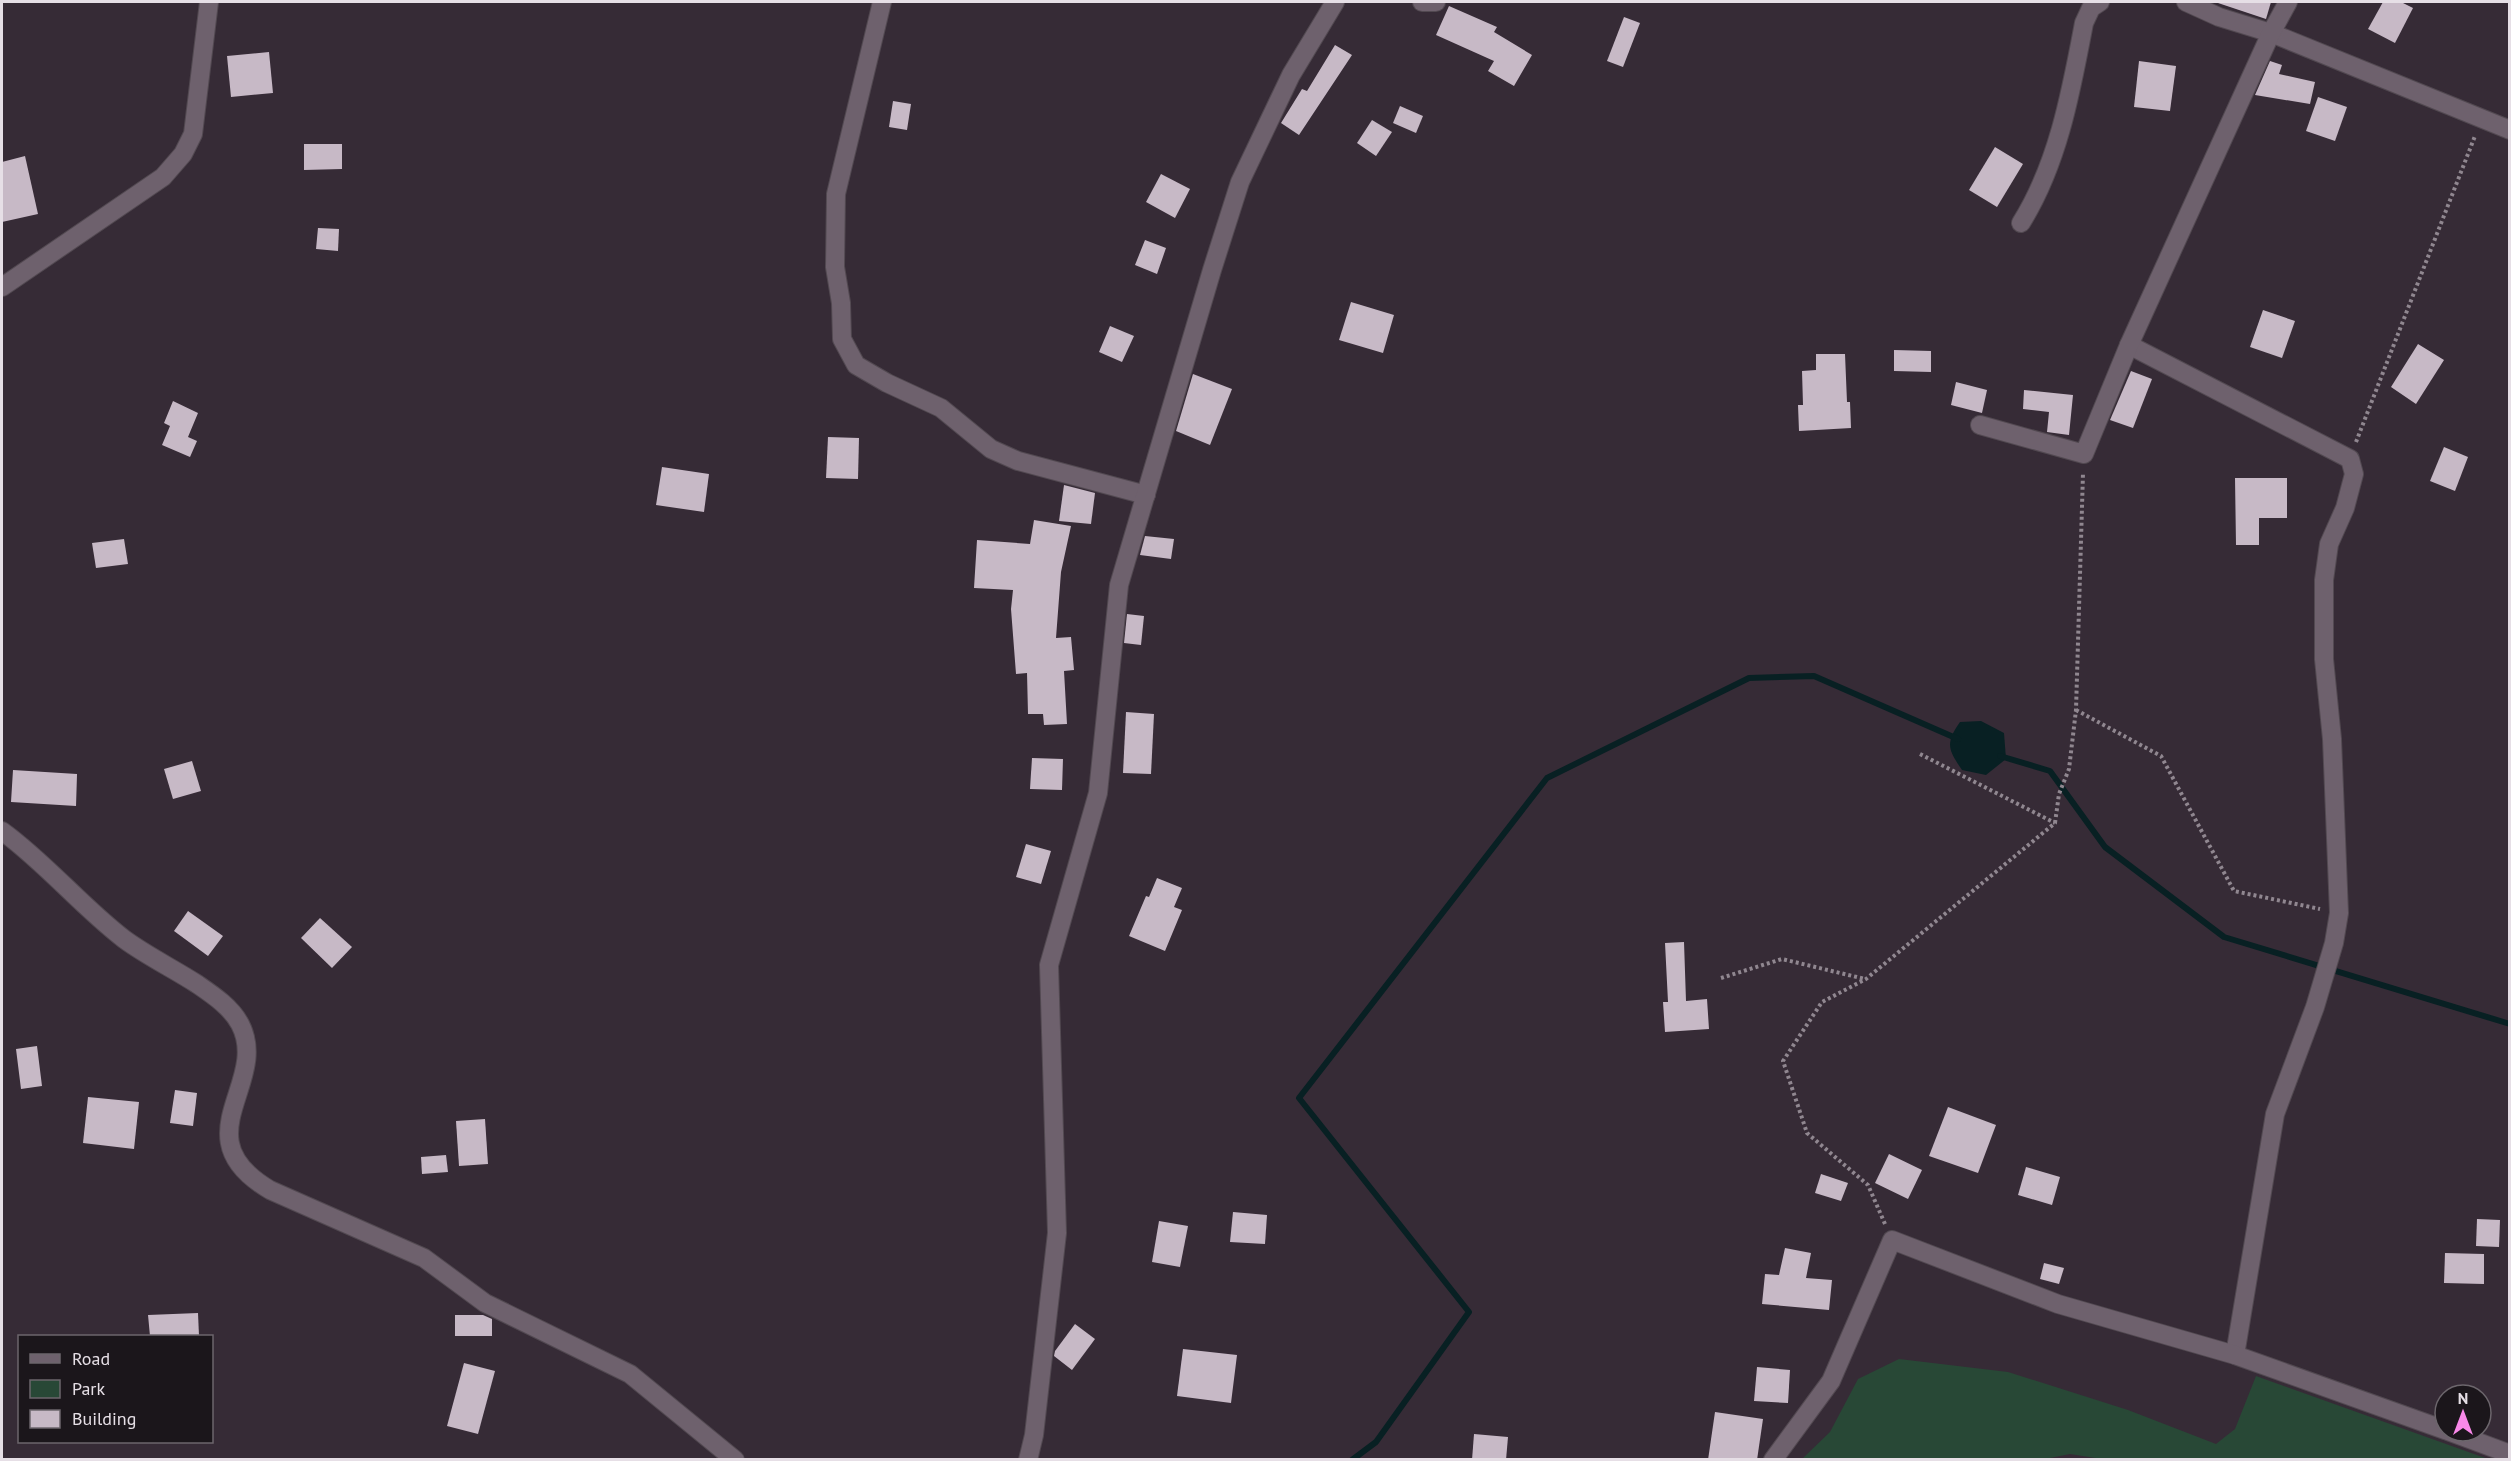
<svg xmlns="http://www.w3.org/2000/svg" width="2511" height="1461" viewBox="0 0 2511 1461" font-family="'PT Sans',sans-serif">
  <rect width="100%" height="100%" fill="#362b36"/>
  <polygon fill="#284836" points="1899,1359 2008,1372 2128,1410 2216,1444 2235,1429 2256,1376 2488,1459 2108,1460 2070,1454 2040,1460 1802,1459 1830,1432 1858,1379"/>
  <path fill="#082023" d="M1981,721L2004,733L2006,759L1986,775L1962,770C1948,750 1945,743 1960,722Z"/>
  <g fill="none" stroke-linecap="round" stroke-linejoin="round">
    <g stroke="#082023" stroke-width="6">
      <polyline points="2000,756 2050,771 2105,847 2224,937 2510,1024"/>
      <polyline points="1352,1460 1376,1442 1469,1312 1299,1098 1547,778 1749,678 1814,676 1958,739"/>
    </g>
  </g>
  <g fill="#c7b9c6">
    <polygon points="2215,2 2271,2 2266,19"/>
    <polygon points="2383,2 2401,2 2413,8 2395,43 2368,29"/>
    <polygon points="1449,6 1497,27 1494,32 1532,55 1514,86 1488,71 1494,61 1436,35"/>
    <polygon points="1624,17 1640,23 1623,67 1607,61"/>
    <polygon points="1335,45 1352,55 1299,135 1281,123 1302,89 1307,91"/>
    <polygon points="269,52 273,93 231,97 227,56"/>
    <polygon points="2139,61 2176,66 2170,111 2134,107"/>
    <polygon points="2270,61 2282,65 2279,74 2315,82 2310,104 2255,95"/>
    <polygon points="2318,97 2347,107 2335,141 2306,131"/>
    <polygon points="893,101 911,104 907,130 889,127"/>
    <polygon points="1400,106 1423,116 1416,133 1393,123"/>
    <polygon points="1372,120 1392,132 1376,156 1357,143"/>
    <polygon points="304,144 342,144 342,169 304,170"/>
    <polygon points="1995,147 2023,164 1997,207 1969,190"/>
    <polygon points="25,156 38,214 2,222 2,162"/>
    <polygon points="1161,174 1190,189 1175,218 1146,202"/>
    <polygon points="318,228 339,229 338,251 316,249"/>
    <polygon points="1145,240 1166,248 1157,274 1135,265"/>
    <polygon points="1351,302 1394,315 1383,353 1339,340"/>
    <polygon points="2263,310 2295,321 2282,358 2250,347"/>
    <polygon points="1110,326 1134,336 1122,362 1099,352"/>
    <polygon points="2418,344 2444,360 2416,404 2391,387"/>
    <polygon points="1894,350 1931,351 1931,372 1894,371"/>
    <polygon points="1816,354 1845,354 1847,402 1850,402 1851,428 1799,431 1798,405 1803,405 1802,371 1816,370"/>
    <polygon points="2131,371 2152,379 2133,428 2110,420"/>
    <polygon points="1193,374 1232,389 1210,445 1176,431"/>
    <polygon points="1956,382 1987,390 1982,413 1951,405"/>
    <polygon points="2024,390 2073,395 2069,435 2047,432 2049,412 2023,409"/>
    <polygon points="173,401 198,413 188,437 197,441 190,457 162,445 170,426 164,423"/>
    <polygon points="828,437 859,438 858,479 826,478"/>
    <polygon points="2444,447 2468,457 2455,491 2430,481"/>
    <polygon points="662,467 709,474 704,512 656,505"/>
    <polygon points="2235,478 2287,478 2287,518 2259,518 2259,545 2236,545"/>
    <polygon points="1064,485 1095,493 1091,524 1059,521"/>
    <polygon points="1034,520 1071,526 1061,572 1056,638 1071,637 1074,670 1064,671 1067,724 1044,725 1043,714 1028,714 1027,673 1016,674 1011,609 1013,590 974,588 977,540 1030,544"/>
    <polygon points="1145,536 1174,539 1171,559 1140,555"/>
    <polygon points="124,539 128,564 96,568 92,543"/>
    <polygon points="1127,614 1144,616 1141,645 1124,643"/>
    <polygon points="1126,712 1154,714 1151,774 1123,773"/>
    <polygon points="1032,758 1063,759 1062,790 1030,789"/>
    <polygon points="192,761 201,791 173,799 164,769"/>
    <polygon points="13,770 77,774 76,806 11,802"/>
    <polygon points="1026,844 1051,851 1041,884 1016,877"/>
    <polygon points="1157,878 1182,888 1174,907 1182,910 1165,951 1129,936 1146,896 1149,897"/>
    <polygon points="188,911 223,936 208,956 174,931"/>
    <polygon points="320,918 352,947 332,968 301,938"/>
    <polygon points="1684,942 1686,1001 1707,999 1709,1029 1665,1032 1663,1002 1668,1002 1665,943"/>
    <polygon points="37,1046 42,1086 21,1089 16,1049"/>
    <polygon points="175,1090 197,1093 193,1126 170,1123"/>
    <polygon points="88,1097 139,1102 134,1149 83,1143"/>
    <polygon points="1948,1107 1996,1125 1978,1173 1929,1156"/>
    <polygon points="485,1119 488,1164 459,1166 456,1121"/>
    <polygon points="1889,1154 1922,1170 1908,1199 1875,1183"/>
    <polygon points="446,1155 448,1172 422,1174 421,1157"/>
    <polygon points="2026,1167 2060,1177 2052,1205 2018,1195"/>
    <polygon points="1821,1174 1848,1183 1841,1201 1815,1193"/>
    <polygon points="1233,1212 1267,1215 1265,1244 1230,1242"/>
    <polygon points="2477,1219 2500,1220 2499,1247 2476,1246"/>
    <polygon points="1159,1221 1188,1226 1180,1267 1152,1262"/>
    <polygon points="1785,1248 1811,1253 1806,1278 1832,1280 1829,1310 1762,1304 1765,1274 1779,1275"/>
    <polygon points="2445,1253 2484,1254 2484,1284 2444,1283"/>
    <polygon points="2044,1263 2064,1268 2059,1284 2040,1279"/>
    <polygon points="198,1313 199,1336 150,1336 148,1315"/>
    <polygon points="455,1315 483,1315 492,1319 492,1336 455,1336"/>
    <polygon points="1075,1324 1095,1339 1072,1370 1054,1356 1055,1351"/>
    <polygon points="1183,1349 1237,1355 1231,1403 1177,1396"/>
    <polygon points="464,1363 495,1371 478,1434 447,1426"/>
    <polygon points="1757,1367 1790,1370 1788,1403 1754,1401"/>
    <polygon points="1715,1412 1763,1419 1757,1460 1708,1460"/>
    <polygon points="1474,1434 1508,1437 1506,1460 1472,1460"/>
  </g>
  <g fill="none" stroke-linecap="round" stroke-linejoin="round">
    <defs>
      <g id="street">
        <polyline points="882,2 836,194 835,267 841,303 842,339 856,365 887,383 941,408 991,449 1018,461 1146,495"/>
        <polyline points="1422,2 1436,2"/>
        <polyline points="2186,2 2219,17 2271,33 2510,130"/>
        <path d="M2021,223C2058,164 2071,92 2084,23L2091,8L2100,2"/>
        <polyline points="2129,345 2350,459 2354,474 2345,508 2329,544 2324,580 2324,659 2332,739 2339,913 2334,943 2315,1007 2275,1114 2235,1355"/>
        <polyline points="1980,425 2084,454 2129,345 2271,33 2288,2"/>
        <path d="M2,831C45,862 81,906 124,939C147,956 174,969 197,984C213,995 231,1007 240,1024C271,1083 180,1137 270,1190L424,1258L485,1303L630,1374L735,1460"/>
        <polyline points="2448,1431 2510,1454"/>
        <polyline points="1028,1460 1034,1435 1057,1233 1049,965 1098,793 1119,585 1212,270 1240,182 1291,75 1335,2"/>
        <polyline points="1773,1460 1831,1381 1892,1240 2058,1304 2235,1355 2445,1430"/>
      </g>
      <polyline id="secondary" points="2,287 163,177 183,154 193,134 209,2"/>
    </defs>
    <use href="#street" stroke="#524951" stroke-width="20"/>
    <use href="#secondary" stroke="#524951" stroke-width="20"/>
    <g stroke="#908790" stroke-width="4" stroke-dasharray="3 3" stroke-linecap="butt">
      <polyline points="2356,442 2475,136"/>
      <polyline points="2076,710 2161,756 2234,891 2320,909"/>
      <polyline points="1920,754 2055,823"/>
      <polyline points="1721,978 1782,959 1865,979"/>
      <polyline points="1885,1224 1868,1185 1807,1133 1783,1061 1822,1002 1866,979 2055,823 2059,794 2069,769 2076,710 2083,473"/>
    </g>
    <use href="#street" stroke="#6e616d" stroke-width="18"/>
    <use href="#secondary" stroke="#6e616d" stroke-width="18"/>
  </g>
  <rect width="2511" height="1461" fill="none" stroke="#e6dfe6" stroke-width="6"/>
  <rect x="18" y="1335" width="195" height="108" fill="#1b161b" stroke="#6c666c" stroke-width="1.5"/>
  <rect x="30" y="1354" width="30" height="9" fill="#6e616d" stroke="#6c666c" stroke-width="1.5"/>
  <text x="72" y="1365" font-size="18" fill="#e6dfe6">Road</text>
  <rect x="30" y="1380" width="30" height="18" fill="#284836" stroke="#6c666c" stroke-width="1.5"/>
  <text x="72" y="1395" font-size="18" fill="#e6dfe6">Park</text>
  <rect x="30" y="1410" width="30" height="18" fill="#c7b9c6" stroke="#6c666c" stroke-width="1.5"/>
  <text x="72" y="1425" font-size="18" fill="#e6dfe6">Building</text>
  <g transform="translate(2463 1413)"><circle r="28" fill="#1b161b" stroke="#6c666c" stroke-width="1.5"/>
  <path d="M0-4.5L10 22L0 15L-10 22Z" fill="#f988e9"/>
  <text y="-9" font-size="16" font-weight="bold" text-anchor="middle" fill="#e6dfe6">N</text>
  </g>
</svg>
